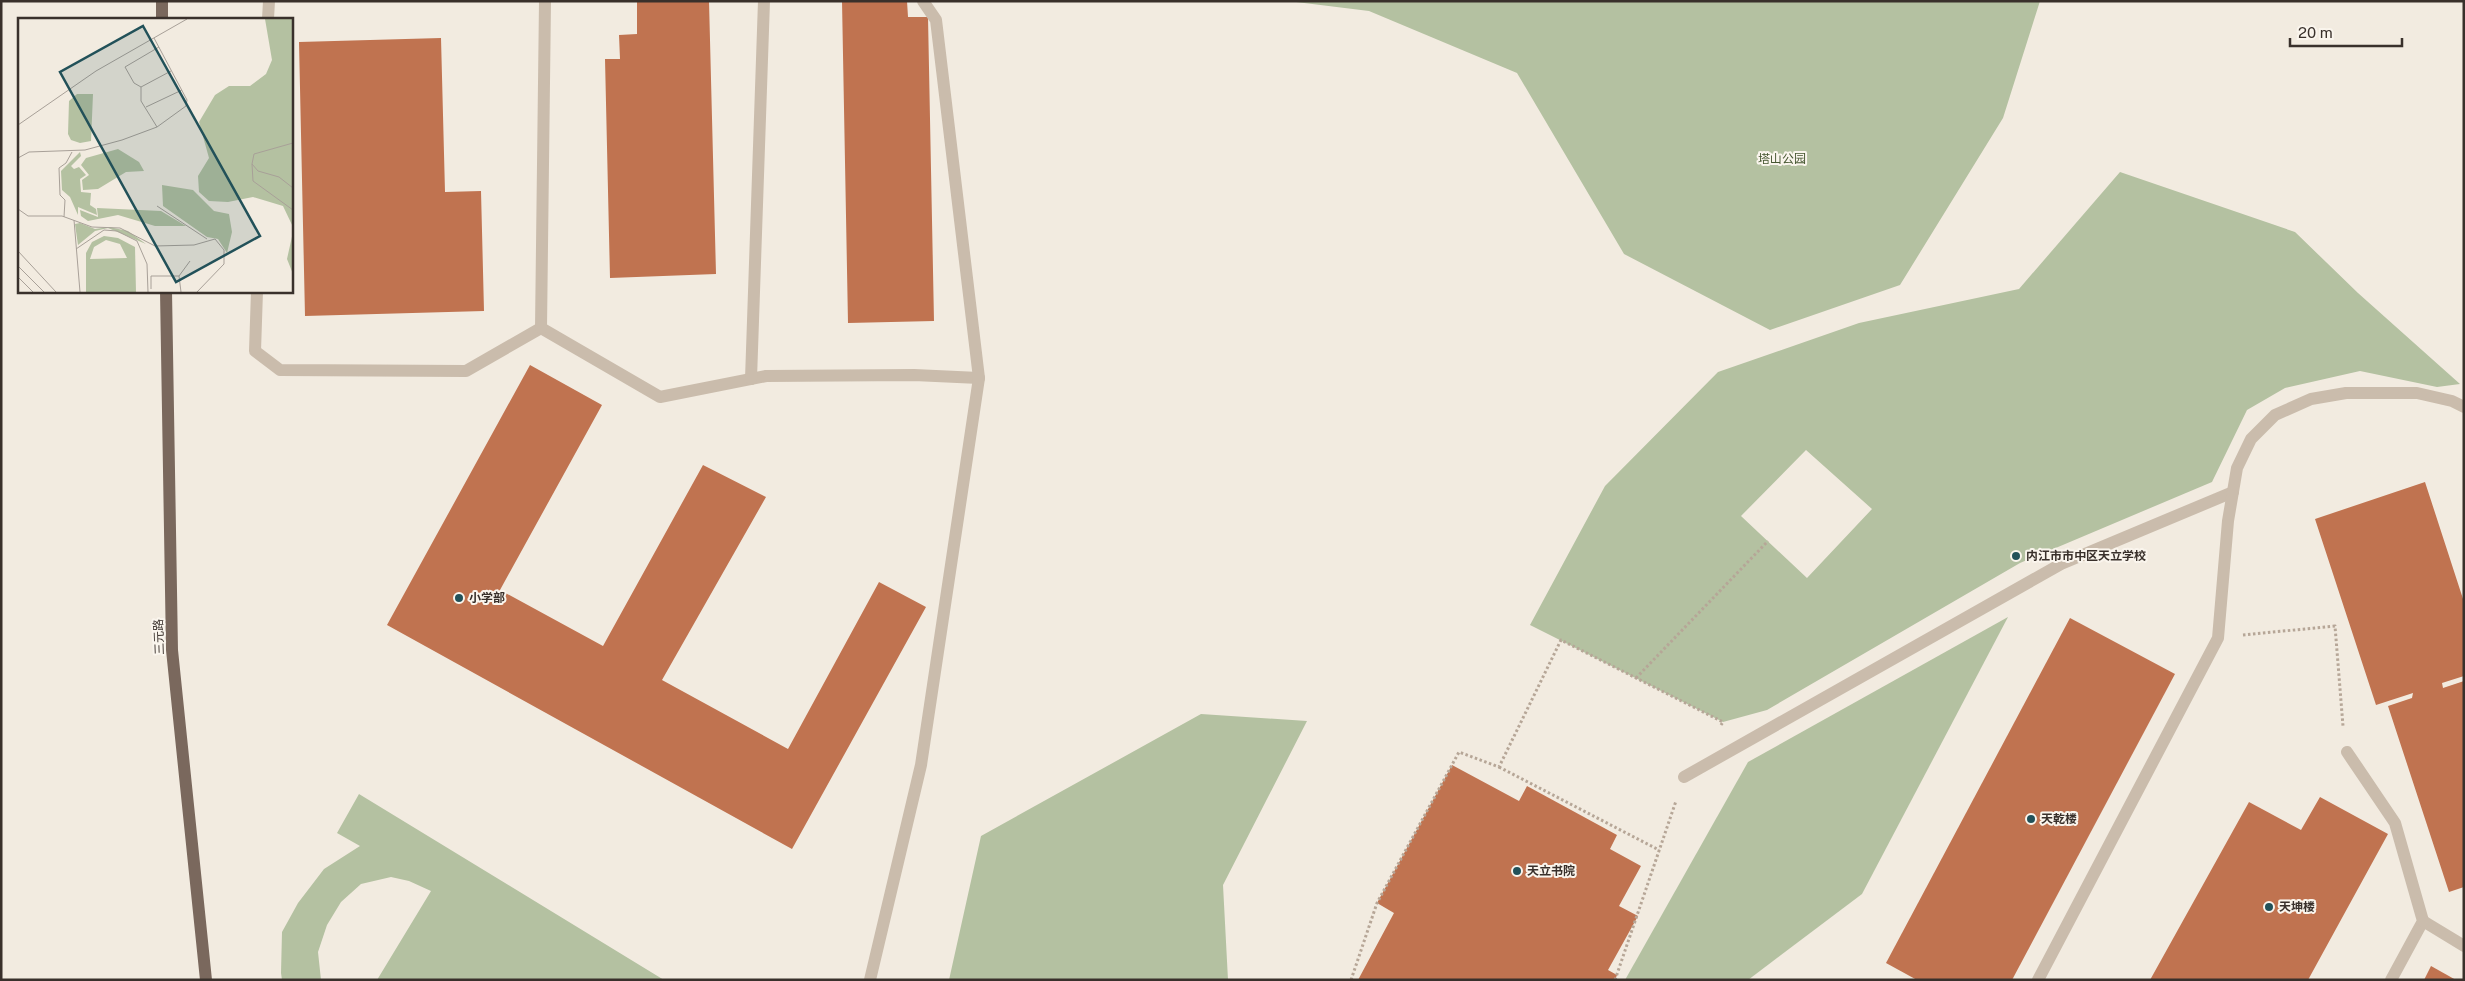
<svg xmlns="http://www.w3.org/2000/svg" width="2465" height="981" viewBox="0 0 2465 981" font-family="'Public Sans','Noto Sans SC',sans-serif">
  <rect width="100%" height="100%" fill="#f2ebe0"/>
  <g fill="#b4c1a1" fill-rule="evenodd">
    <polygon points="1288,1 2040,1 2003,118 1900,285 1770,330 1624,254 1517,73 1369,11"/>
    <path d="M2120,172L2295,232L2358,293L2460,384L2437,387L2360,371L2285,388L2247,410L2212,482L2020,563L1767,710L1723,722L1530,625L1605,486L1718,372L1859,323L2019,289ZM1806,450L1872,509L1807,578L1741,516Z"/>
    <polygon points="2008,617 1862,894 1748,980 1625,980 1748,762"/>
    <polygon points="1201,714 1307,721 1223,885 1228,980 949,980 981,836"/>
    <polygon points="359,794 664,980 377,980 431,891 409,881 391,877 361,884 341,902 327,925 318,952 321,980 282,980 281,973 282,932 298,903 324,869 360,846 337,833"/>
  </g>
  <g fill="#c07350">
    <polygon points="637,1 709,1 716,274 610,278 605,59 620,59 619,35 637,34"/>
    <polygon points="842,1 907,1 908,17 928,17 934,321 848,323"/>
    <polygon points="441,38 445,192 481,191 484,311 305,316 299,42"/>
    <polygon points="530,365 602,405 500,590 603,646 703,465 766,497 662,680 788,749 879,582 926,607 792,849 387,625"/>
    <polygon points="2425,482 2464,602 2464,676 2442,683 2443,688 2464,681 2464,887 2449,892 2388,706 2412,698 2413,693 2376,705 2315,519"/>
    <polygon points="2070,618 2175,674 2012,980 1917,980 1886,963"/>
    <polygon points="1452,765 1519,801 1527,786 1617,835 1610,849 1641,866 1619,906 1638,916 1608,970 1617,975 1615,980 1358,980 1394,913 1377,903"/>
    <polygon points="2320,797 2388,834 2308,980 2150,980 2249,802 2301,830"/>
    <polygon points="2431,966 2456,980 2424,980"/>
  </g>
  <g fill="none" stroke-linecap="round" stroke-linejoin="round">
    <g stroke="#b6a697" stroke-width="3" stroke-dasharray="2.5 2.5" stroke-linecap="butt">
      <polyline points="2243,635 2335,626 2343,726"/>
      <polyline points="1636,678 1768,541"/>
      <polyline points="1499,767 1659,850"/>
      <polyline points="1351,980 1377,903 1459,752 1499,767 1561,640 1723,722 1721,725"/>
      <polyline points="1615,980 1676,801"/>
    </g>
    <g stroke="#cabcac" stroke-width="12">
      <polyline points="268,19 269,1"/>
      <polyline points="257,291 255,351 280,370 466,371 541,328 660,397 766,376 914,375 979,378"/>
      <polyline points="541,328 545,1"/>
      <polyline points="751,379 764,1"/>
      <polyline points="2347,752 2395,823 2423,921 2391,980"/>
      <polyline points="1684,777 2061,564 2233,492"/>
      <polyline points="2423,921 2464,946"/>
      <polyline points="870,980 921,765 979,378 936,20 923,1"/>
      <polyline points="2038,980 2218,638 2228,521 2237,468 2251,439 2275,415 2311,399 2346,393 2417,393 2452,401 2464,407"/>
    </g>
    <g stroke="#7a685d" stroke-width="12">
      <polyline points="162,1 162,19"/>
      <polyline points="166,291 172,650 206,980"/>
    </g>
  </g>
  <g fill="#225159" stroke="#faf5ed" stroke-width="2">
    <circle cx="2016" cy="556" r="5"/>
    <circle cx="459" cy="598" r="5"/>
    <circle cx="2031" cy="819" r="5"/>
    <circle cx="1517" cy="871" r="5"/>
    <circle cx="2269" cy="907" r="5"/>
  </g>
  <g text-anchor="middle" dominant-baseline="central" stroke-width="4" stroke-linejoin="round" paint-order="stroke">
    <g font-size="12" fill="#455630" stroke="#faf5ed">
      <text x="1782" y="159">塔山公园</text>
    </g>
    <g font-size="12" font-weight="bold" fill="#39302b" stroke="#faf5ed" text-anchor="start">
      <text x="2026" y="556">内江市市中区天立学校</text>
      <text x="469" y="598">小学部</text>
      <text x="2041" y="819">天乾楼</text>
      <text x="1527" y="871">天立书院</text>
      <text x="2279" y="907">天坤楼</text>
    </g>
    <g font-size="12" fill="#39302b" stroke="#faf5ed">
      <text transform="translate(159 637) rotate(-92)">三元路</text>
    </g>
  </g>
  <g transform="translate(18 18)">
    <rect width="275" height="275" fill="#f2ebe0"/>
    <path d="M247,1H275V209L265,188L235,179L210,184L191,183L181,174L180,158L191,140L181,104L197,77L211,68H232L248,56L254,42ZM59,76H75L73,123L62,125L53,122L50,116L51,83ZM100,131L121,144L126,153L108,154L80,171L65,172L64,162L71,157L63,147L68,140ZM62,134L63,138L53,148L56,151L61,149L68,157L62,161L63,174L73,175L72,187L78,191L79,197L60,189V197L52,179L44,172L43,153ZM144,167L175,172L196,193L211,196L214,214L209,235L200,221L189,219L145,188ZM79,190L143,193L168,208H137L100,197L70,203L63,198L62,192L80,199ZM62,205L77,211L91,209L110,213L128,226L90,210L77,213L60,227L57,206ZM275,214V256L269,241ZM86,218L100,220L117,229L118,274H68V235L74,224ZM88,222L102,226L109,240L72,241L76,229Z" fill="#b4c1a1" fill-rule="evenodd"/>
    <path fill="none" stroke="#a8a098" stroke-width="1" d="M123,69L153,53M128,89L164,72M0,107L78,53L169,1M139,109L123,83V69L116,65L107,49L141,29M275,125L236,136L234,146L240,153L261,159L275,170M0,140L11,134L67,132L104,122L139,109L168,88L169,82L136,20M234,146L235,163L275,192M139,188L189,221M0,191L10,198H44L74,209L102,210L137,228L176,227L197,221L206,232V246L179,274M46,199L47,182L42,177L41,150L48,145L54,134M56,202L62,274M58,231L86,212L99,213L119,223L129,246L130,274M0,233L38,274M0,248L26,274M161,258L163,274M0,259L15,274M133,271V258H161L172,243"/>
    <path fill="#225159" fill-opacity="0.15" stroke="#225159" stroke-width="2.5" d="M125,8L242,218L158,264L42,54Z"/>
    <rect width="275" height="275" fill="none" stroke="#39302b" stroke-width="2.5"/>
  </g>
  <rect width="2465" height="981" fill="none" stroke="#39302b" stroke-width="5"/>
  <path d="M2290 38v8h112v-8" fill="none" stroke="#39302b" stroke-width="2.5"/>
  <text x="2298" y="38" font-size="15" fill="#39302b" stroke="#faf5ed" stroke-width="4" paint-order="stroke">20 m</text>
</svg>
